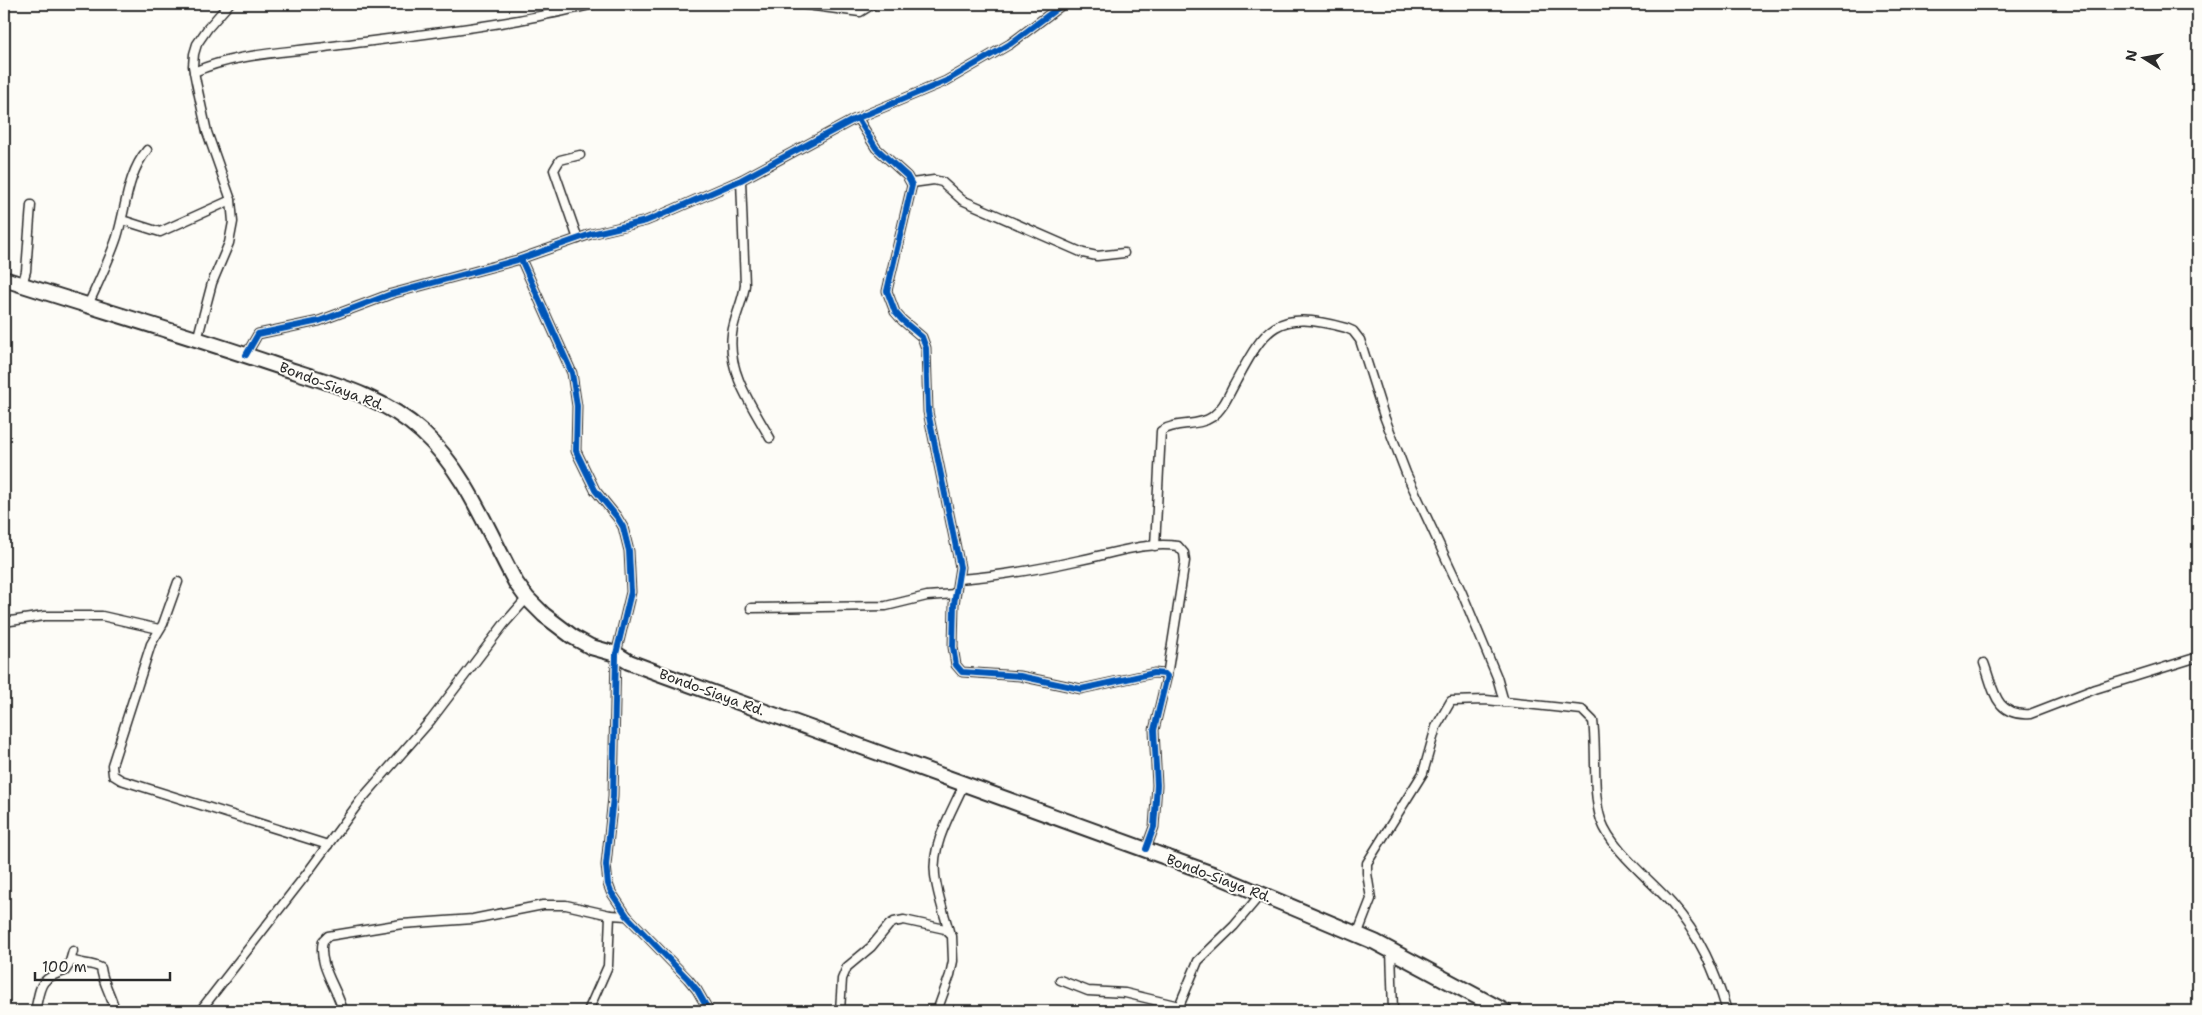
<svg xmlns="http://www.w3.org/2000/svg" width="2202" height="1015" viewBox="0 0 2202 1015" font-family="'Shantell Sans',sans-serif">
  <rect width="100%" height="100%" fill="#fdfcf7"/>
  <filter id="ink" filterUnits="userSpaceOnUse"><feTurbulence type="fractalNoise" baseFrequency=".02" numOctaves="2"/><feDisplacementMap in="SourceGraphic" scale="10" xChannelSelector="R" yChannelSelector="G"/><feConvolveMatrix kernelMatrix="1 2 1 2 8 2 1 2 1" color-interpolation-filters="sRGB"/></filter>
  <g filter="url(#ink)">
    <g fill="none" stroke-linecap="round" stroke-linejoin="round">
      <defs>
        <g id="street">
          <polyline points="799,4 860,12 873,4"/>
          <polyline points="2197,4 2198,8"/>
          <path d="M194,72C231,55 277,53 317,48C384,39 452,32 519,20C544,15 569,11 593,4"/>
          <polyline points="858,119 876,148 907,176 912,185 887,291 895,312 902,320 922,337 926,348 928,412 960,567 954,604 953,647 956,665 962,672 1020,676 1081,689 1154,673 1165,674 1167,676 1154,730 1157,785 1154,827 1146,849"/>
          <path d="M741,180L745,285C743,302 734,317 732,334C727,372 752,406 770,438"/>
          <polyline points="912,183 934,180 942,182 962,200 1083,253 1097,256 1124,253"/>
          <polyline points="122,220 160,232 231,200"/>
          <polyline points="578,239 554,170 560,160 580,155"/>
          <polyline points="521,259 572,373 577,406 576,451 595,490 617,517 623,527 629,551 631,592 616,654 613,797 606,865 608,884 611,892 627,916 688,979 697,990 709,1011"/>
          <polyline points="22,285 26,271 31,205"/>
          <path d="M88,305C98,283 109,261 117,237C126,208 127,174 147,150"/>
          <polyline points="197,340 212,283 229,243 233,222 231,200 207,132 196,82 193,66 194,54 197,44 208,28 229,4"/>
          <polyline points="246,355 258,334 319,321 391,294 517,260 591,234 646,221 663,214 741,180 853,120 946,81 1010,44 1063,4"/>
          <path d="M1155,546L1161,431C1176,421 1198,427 1212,417C1223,409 1228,396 1234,385C1266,326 1275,309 1346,328L1353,331L1360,340L1384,416L1406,473L1462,593L1497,677L1504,702"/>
          <path d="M959,579C1000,576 1040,569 1080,560C1111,554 1146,541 1178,546L1184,553L1185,561L1167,676"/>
          <polyline points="178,582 163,624 151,644 112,765 113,775 121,780 328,845"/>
          <polyline points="751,608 886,606 927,596 955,594"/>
          <polyline points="4,622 44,616 102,616 159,629"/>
          <path d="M1984,663C1994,690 1995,717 2030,714L2095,689L2198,657"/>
          <path d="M949,931C944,913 937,894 935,875C931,845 952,811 964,784"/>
          <path d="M1357,935L1371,899L1367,873V863L1423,773L1436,727L1451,701L1486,700L1582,710L1593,721C1597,750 1592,793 1601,820C1612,851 1650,879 1672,904C1700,936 1715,971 1727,1011"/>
          <polyline points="1391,950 1393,1011"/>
          <path d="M71,960C81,964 92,963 101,968C103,984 112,996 115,1011"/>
          <polyline points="1060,980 1088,991 1125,993 1179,1006"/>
          <path d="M35,1011C41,986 38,979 65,971L69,965L73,951"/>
          <polyline points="200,1011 305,876 360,801 431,720 504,624 527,598"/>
          <path d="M343,1011C338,989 317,965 323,941L328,936L402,924L473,919L543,905H566L610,915L627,916"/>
          <polyline points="588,1011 608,966 610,915"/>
          <polyline points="840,1011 842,979 847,967 871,947 889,925 894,922 904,920 945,929 952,936 953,961 950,975 937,1011"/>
          <polyline points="1177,1011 1198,961 1234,926 1261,894"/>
        </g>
        <path id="highway" d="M4,279C94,308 185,334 275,365C326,382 382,395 422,432C466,472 488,532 516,583L527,598L544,615L573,637L591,647L616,654L629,662L661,674L1218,876L1375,942L1504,1011"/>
      </defs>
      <use href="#street" stroke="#2b2b2b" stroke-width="11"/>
      <use href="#highway" stroke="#2b2b2b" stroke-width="18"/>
      <use href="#street" stroke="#fdfcf7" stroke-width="8"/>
      <use href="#highway" stroke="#fdfcf7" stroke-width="14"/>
      <defs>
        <g id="cycleway">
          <polyline points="858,119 876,148 907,176 912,185 887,291 895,312 902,320 922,337 926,348 928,412 960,567 954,604 953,647 956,665 962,672 1020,676 1081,689 1154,673 1165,674 1167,676 1154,730 1157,785 1154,827 1146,849"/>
          <polyline points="521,259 572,373 577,406 576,451 595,490 617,517 623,527 629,551 631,592 616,654 613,797 606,865 608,884 611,892 627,916 688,979 697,990 709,1011"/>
          <polyline points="246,355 258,334 319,321 391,294 517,260 591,234 646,221 663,214 741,180 853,120 946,81 1010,44 1063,4"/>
        </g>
      </defs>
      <use href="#cycleway" stroke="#fdfcf7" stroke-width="9"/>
      <use href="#cycleway" stroke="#0057b8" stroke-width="6"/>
    </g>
  </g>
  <g text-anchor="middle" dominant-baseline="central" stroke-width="4" stroke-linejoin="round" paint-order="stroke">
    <g font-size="14" fill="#2b2b2b" stroke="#fdfcf7">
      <text transform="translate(332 386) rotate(21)">Bondo-Siaya Rd.</text>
      <text transform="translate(712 692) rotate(20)">Bondo-Siaya Rd.</text>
      <text transform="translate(1219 878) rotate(21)">Bondo-Siaya Rd.</text>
    </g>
  </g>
  <rect width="2202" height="1015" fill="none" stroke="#fdfcf7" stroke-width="20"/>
  <rect x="10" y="10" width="2182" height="995" fill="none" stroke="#2b2b2b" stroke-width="2" filter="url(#ink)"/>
  <g transform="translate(2144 58) rotate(281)" stroke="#fdfcf7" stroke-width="4" paint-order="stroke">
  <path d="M0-4L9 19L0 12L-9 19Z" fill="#2b2b2b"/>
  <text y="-8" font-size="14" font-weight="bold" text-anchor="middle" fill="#2b2b2b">N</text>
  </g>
  <path d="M35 972v8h135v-8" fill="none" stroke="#2b2b2b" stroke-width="2.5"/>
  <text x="42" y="972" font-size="15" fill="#2b2b2b" stroke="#fdfcf7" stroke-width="4" paint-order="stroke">100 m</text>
</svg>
